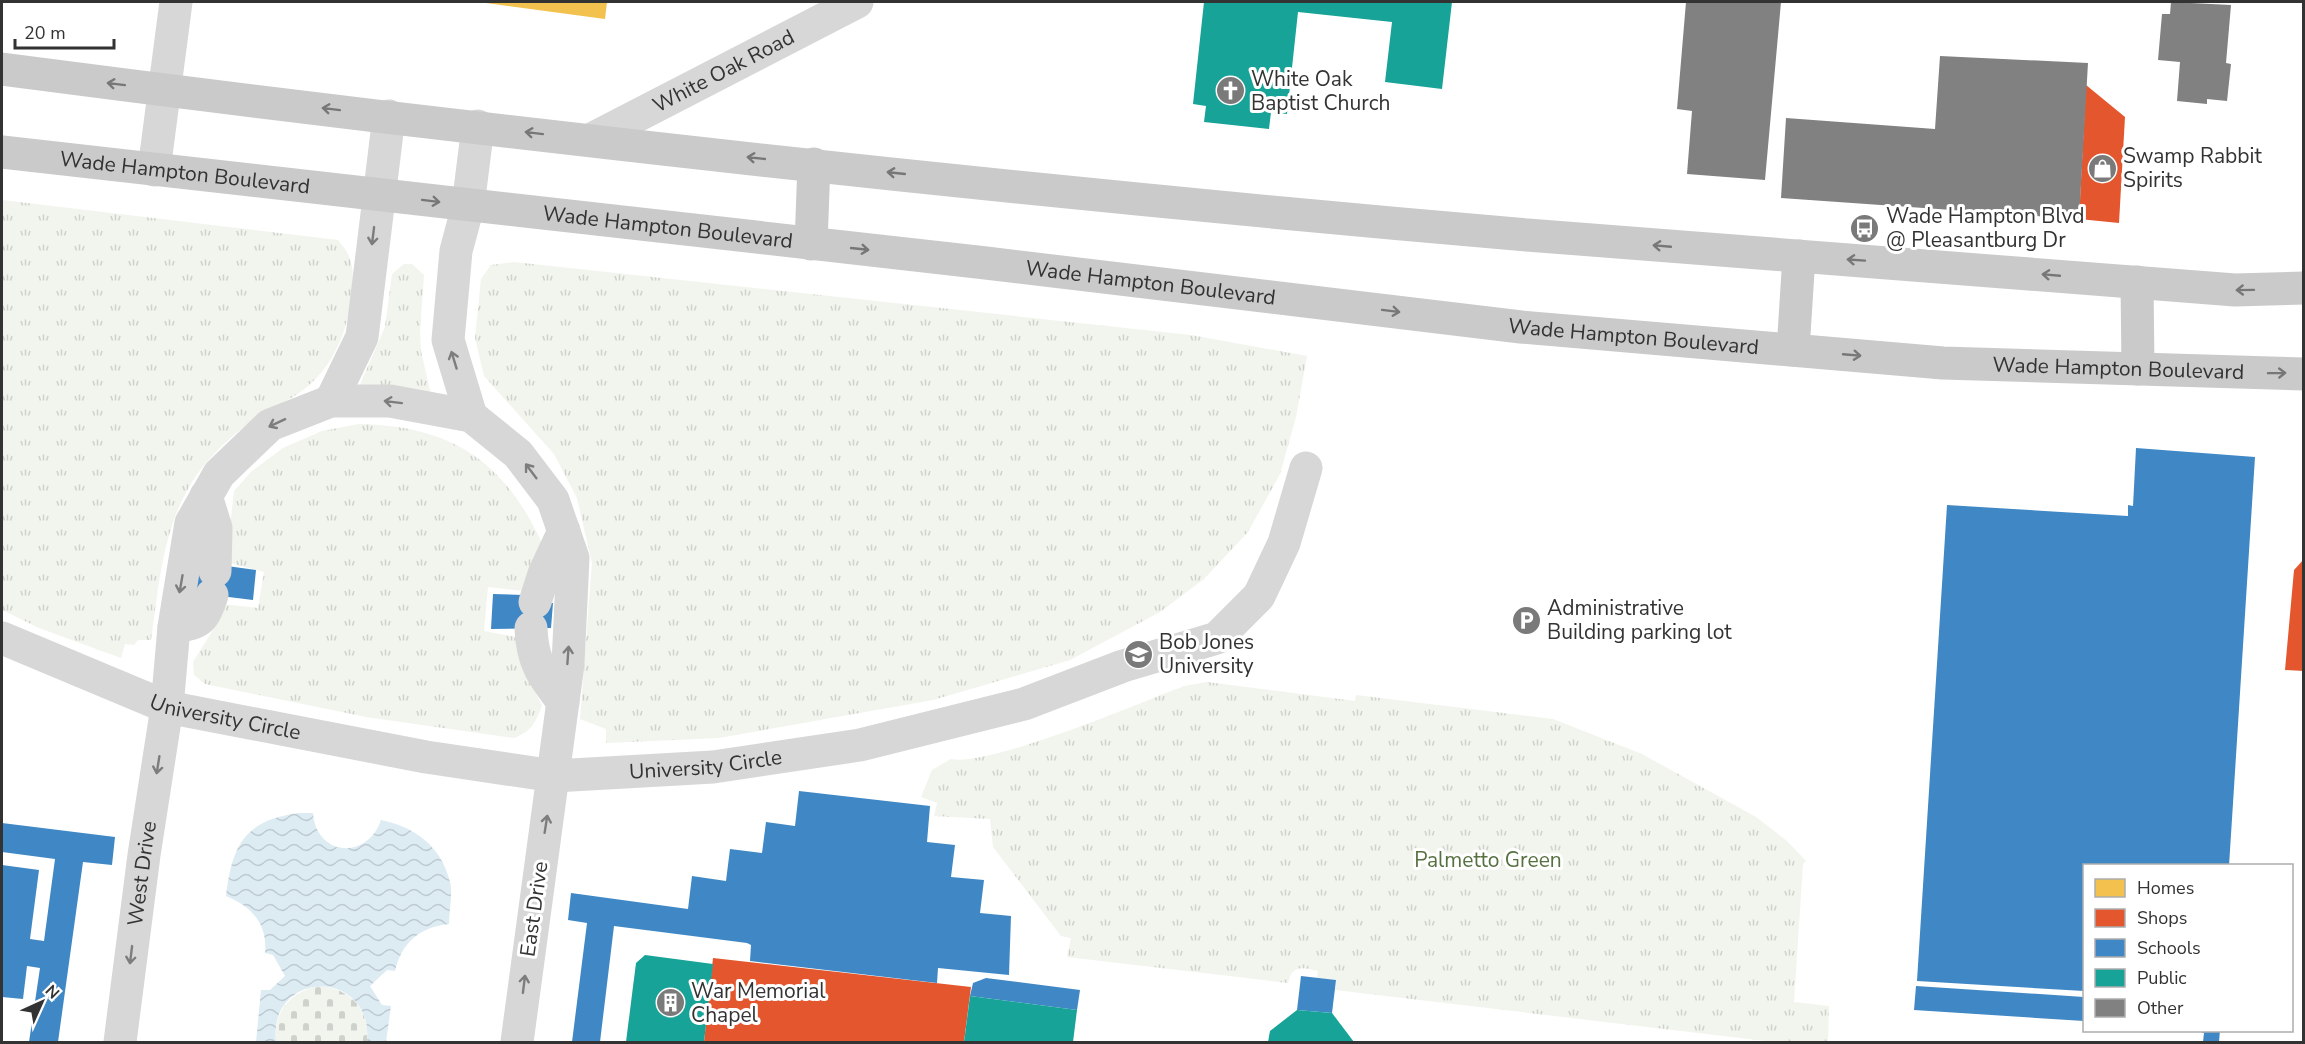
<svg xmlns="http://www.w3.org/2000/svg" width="2305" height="1044" viewBox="0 0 2305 1044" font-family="'Nunito Sans',sans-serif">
  <defs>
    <pattern id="grass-tufts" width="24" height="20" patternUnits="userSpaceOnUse" patternTransform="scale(1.5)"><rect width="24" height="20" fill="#f1f5ed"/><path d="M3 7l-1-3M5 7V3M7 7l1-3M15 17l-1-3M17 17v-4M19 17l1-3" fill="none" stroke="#cfd2cc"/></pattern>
    <pattern id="cemetery-stones" width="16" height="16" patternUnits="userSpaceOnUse" patternTransform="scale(1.5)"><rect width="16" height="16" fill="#f1f5ed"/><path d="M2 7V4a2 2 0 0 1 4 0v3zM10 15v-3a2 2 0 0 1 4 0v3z" fill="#cfd2cc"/></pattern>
    <pattern id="water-waves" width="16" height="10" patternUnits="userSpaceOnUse" patternTransform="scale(1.5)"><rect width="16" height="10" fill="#ddebf3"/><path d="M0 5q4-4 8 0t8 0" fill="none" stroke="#becad1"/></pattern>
  </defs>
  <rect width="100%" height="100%" fill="#fff"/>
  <g fill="url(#grass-tufts)">
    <path d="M2,200L338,240C354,258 354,272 352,294C348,330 333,368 303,390C286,403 266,411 249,423C227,439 206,460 192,482C162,531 159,585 151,640H138L134,645L125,644L121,658L39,628L2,610Z"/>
    <polygon points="514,262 1191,335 1307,356 1296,417 1280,474 1248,532 1204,579 1160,612 1070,660 933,700 719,738 606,743 606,729 580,719 592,563 577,498 554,454 484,376 475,338 481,279 491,265"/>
    <polygon points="404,264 412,264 424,275 420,331 421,351 431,395 359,387 385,327 392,274"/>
    <path d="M359,424C451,426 503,460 542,543L523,591L488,587L484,631L522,638L534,690L542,705C536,722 532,731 514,738L366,717L205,684L194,675L193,662L218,622L221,604L258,608L264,572L226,562L234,491L252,471L283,448L322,431Z"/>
    <path d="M1207,682L1355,701L1356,695L1553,719L1642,754L1756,817L1787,841L1806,861L1803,864L1794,1002L1829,1006L1828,1042H1774L1335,990L1336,980L1317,978L1318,971C1301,967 1292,965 1288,983L1067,957L1071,938L1061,936L993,847L990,819L934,816L937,803L921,797L932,770L951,759C989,767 1140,703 1184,686Z"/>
  </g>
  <path fill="url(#cemetery-stones)" d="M316,986C349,987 370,1008 367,1042H276C274,1012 287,995 316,986Z"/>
  <path fill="url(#water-waves)" d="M299,813H313C316,856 367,861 381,820C415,827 441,846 450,882C453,894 449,911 449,924C420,927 402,942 395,971L387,970L370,986L382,1005L391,1006L386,1042H367C374,968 268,968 276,1042H256L261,990H270L285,976L273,955L265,953C268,924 251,906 226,896C232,846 244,820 299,813Z"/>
  <polygon fill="#f2c14e" points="479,2 607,2 605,19"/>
  <g fill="#e4572e">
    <polygon points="2086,85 2125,117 2119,223 2079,219"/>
    <polygon points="2304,559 2304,671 2285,670 2294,570"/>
    <polygon points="713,958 971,987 964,1042 704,1042"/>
  </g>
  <g fill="#3f88c5">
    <polygon points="2136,448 2255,457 2229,866 2084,866 2084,991 1917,981 1947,505 2128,516 2128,505 2133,506"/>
    <polygon points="227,566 256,570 253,600 196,593 198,569"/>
    <polygon points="493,594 524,595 523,601 553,603 551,628 491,629"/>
    <polygon points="799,791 930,806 927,842 955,845 951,877 984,880 980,913 1011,916 1009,975 938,968 937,983 750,961 751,945 747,943 614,926 600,1042 572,1042 587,923 568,920 571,893 688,909 692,876 726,881 730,849 762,853 766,822 795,826"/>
    <polygon points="2,823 115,837 112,865 83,862 58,1042 29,1042 40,968 27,966 23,999 2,997 2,865 39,870 30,939 44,941 55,859 2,852"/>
    <polygon points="1301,976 1336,980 1332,1013 1297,1010"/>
    <polygon points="986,978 1080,990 1077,1010 970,996 973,983"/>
    <polygon points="1916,986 2084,997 2084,1021 1914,1010"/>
    <polygon points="2195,1030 2220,1030 2219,1042 2203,1042 2204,1033"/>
  </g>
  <g fill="#17a398">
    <polygon points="1204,2 1452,2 1442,89 1385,82 1392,22 1298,12 1287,114 1271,112 1269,129 1204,122 1206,106 1193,104"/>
    <polygon points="645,955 713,964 704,1042 626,1042 636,963"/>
    <polygon points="970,996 1077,1010 1073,1042 964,1042"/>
    <polygon points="1297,1010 1332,1013 1354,1042 1268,1042 1270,1031"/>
  </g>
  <g fill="#818181">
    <polygon points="1686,2 1781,2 1765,180 1687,174 1692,111 1677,109"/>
    <polygon points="2171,2 2231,5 2226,63 2231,64 2227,101 2207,99 2207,104 2177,101 2180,62 2158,60 2162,14 2170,14"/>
    <polygon points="1940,56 2088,63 2079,219 1781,198 1786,118 1935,129"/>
  </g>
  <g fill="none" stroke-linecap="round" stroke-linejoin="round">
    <g stroke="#d7d7d7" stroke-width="33">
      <path id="s1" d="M592,139L857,2"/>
      <polyline points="154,170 176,2"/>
      <polyline points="331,401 362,337 389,116"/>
      <polyline points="471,416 448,340 456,251 468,206 478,126"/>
      <polyline points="206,496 216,528 215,571"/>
      <polyline points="535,602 544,574 564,531"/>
      <path d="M174,627C201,623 203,621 212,595"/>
      <path d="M531,628C532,662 543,676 563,702"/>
      <path id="s2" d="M2,638L167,707L426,757L554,776L713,767L860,745L1024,704L1123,666L1217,638L1259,596L1284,543L1306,468"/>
      <path id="s3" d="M120,1042L144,855L167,707L174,627L191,523L219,474L270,425L331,401H390L471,416L518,454L553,500L573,558L568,664L517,1042"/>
    </g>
    <g stroke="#cacaca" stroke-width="33">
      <path d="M2,69C508,135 1017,191 1527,235C1763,255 1999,270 2235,290L2304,288"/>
      <path id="s4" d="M2,152L986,263L1521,327L1943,363L2304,374"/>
      <polyline points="811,244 814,164"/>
      <polyline points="2137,282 2138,369"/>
      <polyline points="1793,350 1799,256"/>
    </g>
  </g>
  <defs><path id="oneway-shaft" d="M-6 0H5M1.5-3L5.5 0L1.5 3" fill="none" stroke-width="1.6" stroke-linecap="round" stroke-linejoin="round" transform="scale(1.5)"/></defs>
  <g stroke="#777">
    <use href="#oneway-shaft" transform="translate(116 84) rotate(-173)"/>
    <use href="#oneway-shaft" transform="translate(331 109) rotate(-173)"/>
    <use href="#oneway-shaft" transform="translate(534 133) rotate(-173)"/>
    <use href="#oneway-shaft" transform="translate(756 158) rotate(-174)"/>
    <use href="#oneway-shaft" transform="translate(896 173) rotate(-174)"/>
    <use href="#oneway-shaft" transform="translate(431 201) rotate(7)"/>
    <use href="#oneway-shaft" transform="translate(1662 246) rotate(-175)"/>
    <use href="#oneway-shaft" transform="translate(860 249) rotate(6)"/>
    <use href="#oneway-shaft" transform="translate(1856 260) rotate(-176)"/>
    <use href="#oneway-shaft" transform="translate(2051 275) rotate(-175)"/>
    <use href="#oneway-shaft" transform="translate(2245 290) rotate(179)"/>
    <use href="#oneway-shaft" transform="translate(1391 311) rotate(7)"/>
    <use href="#oneway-shaft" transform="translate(1852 355) rotate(5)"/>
    <use href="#oneway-shaft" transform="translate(2277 373) rotate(-1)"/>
  </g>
  <g stroke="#7d7d7d">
    <use href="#oneway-shaft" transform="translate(373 236) rotate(97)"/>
    <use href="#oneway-shaft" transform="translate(454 360) rotate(-107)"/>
    <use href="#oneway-shaft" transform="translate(393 402) rotate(-173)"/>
    <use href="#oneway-shaft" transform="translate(277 423) rotate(155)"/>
    <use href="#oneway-shaft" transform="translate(531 471) rotate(-127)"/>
    <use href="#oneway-shaft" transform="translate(181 584) rotate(100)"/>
    <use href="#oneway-shaft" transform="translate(568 655) rotate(-86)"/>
    <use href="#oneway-shaft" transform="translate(158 765) rotate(99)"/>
    <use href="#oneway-shaft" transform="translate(546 824) rotate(-81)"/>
    <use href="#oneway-shaft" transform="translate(131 955) rotate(97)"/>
    <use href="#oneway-shaft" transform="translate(524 984) rotate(-83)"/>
  </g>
  <defs>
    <symbol id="church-disc" viewBox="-11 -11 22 22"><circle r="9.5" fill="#7a7a7a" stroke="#fff"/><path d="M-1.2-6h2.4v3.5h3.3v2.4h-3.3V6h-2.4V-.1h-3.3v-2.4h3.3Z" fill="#fff"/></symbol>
    <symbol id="shop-disc" viewBox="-11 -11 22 22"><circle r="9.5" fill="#7a7a7a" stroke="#fff"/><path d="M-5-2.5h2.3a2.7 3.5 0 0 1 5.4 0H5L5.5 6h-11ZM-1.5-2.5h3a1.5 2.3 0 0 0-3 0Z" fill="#fff"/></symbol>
    <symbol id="bus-disc" viewBox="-11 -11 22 22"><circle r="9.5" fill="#7a7a7a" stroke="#fff"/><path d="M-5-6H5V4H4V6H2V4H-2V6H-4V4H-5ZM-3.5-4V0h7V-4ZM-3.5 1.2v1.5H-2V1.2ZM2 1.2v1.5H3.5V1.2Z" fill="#fff"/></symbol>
    <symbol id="parking-disc" viewBox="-11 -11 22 22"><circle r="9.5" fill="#7a7a7a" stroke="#fff"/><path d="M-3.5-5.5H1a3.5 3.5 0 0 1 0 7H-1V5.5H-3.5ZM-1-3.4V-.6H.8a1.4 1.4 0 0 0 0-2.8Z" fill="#fff"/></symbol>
    <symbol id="university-disc" viewBox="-11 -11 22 22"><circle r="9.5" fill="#7a7a7a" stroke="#fff"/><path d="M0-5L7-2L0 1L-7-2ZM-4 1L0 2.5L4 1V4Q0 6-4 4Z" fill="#fff"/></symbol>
    <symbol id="building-disc" viewBox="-11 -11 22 22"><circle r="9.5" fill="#7a7a7a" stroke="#fff"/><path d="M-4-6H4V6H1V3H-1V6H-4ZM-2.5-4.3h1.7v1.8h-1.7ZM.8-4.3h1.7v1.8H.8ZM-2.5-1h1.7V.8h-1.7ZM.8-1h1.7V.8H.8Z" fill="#fff"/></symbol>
  </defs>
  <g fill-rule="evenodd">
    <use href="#church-disc" x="1214" y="74" width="33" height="33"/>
    <use href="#shop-disc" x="2086" y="152" width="33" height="33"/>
    <use href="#bus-disc" x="1848" y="212" width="33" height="33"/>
    <use href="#parking-disc" x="1510" y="604" width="33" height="33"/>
    <use href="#university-disc" x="1122" y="638" width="33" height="33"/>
    <use href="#building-disc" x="654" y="986" width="33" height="33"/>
  </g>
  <g text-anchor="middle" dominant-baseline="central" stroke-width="6" stroke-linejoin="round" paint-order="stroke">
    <g font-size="21" fill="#333" stroke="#fff">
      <text stroke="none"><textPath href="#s1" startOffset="148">White Oak Road</textPath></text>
      <text stroke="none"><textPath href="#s4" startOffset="184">Wade Hampton Boulevard</textPath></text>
      <text stroke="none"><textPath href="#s4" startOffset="670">Wade Hampton Boulevard</textPath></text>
      <text stroke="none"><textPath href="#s4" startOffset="1156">Wade Hampton Boulevard</textPath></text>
      <text stroke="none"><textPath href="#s4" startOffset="1642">Wade Hampton Boulevard</textPath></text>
      <text stroke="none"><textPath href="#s4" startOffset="2128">Wade Hampton Boulevard</textPath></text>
      <text stroke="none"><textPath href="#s2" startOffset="238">University Circle</textPath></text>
      <text stroke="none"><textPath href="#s2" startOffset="724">University Circle</textPath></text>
      <text stroke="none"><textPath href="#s3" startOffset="170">West Drive</textPath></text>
      <text transform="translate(534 909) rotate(-82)">East Drive</text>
    </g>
    <g font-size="21" fill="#333" stroke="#fff" text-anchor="start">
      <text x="1251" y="79">White Oak<tspan x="1251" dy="24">Baptist Church</tspan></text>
      <text x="2123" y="156">Swamp Rabbit<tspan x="2123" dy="24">Spirits</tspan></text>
      <text x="1886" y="216">Wade Hampton Blvd<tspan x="1886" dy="24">@ Pleasantburg Dr</tspan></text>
      <text x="1547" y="608">Administrative<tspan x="1547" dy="24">Building parking lot</tspan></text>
      <text x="1159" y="642">Bob Jones<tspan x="1159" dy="24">University</tspan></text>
      <text x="691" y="991">War Memorial<tspan x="691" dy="24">Chapel</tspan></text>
    </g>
    <g font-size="21" fill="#56703f" stroke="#fff">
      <text x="1488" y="860">Palmetto Green</text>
    </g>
  </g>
  <rect width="2305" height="1044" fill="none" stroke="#333333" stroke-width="6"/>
  <rect x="2083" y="864" width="210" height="168" fill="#ffffff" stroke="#adadad" stroke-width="1.5"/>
  <rect x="2095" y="879" width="30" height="18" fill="#f2c14e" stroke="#adadad" stroke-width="1.5"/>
  <text x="2137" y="894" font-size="18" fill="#333333">Homes</text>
  <rect x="2095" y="909" width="30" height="18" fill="#e4572e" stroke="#adadad" stroke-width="1.5"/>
  <text x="2137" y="924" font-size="18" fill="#333333">Shops</text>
  <rect x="2095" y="939" width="30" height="18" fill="#3f88c5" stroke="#adadad" stroke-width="1.5"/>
  <text x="2137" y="954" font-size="18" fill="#333333">Schools</text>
  <rect x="2095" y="969" width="30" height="18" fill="#17a398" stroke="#adadad" stroke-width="1.5"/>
  <text x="2137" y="984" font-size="18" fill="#333333">Public</text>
  <rect x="2095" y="999" width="30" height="18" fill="#818181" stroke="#adadad" stroke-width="1.5"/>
  <text x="2137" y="1014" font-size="18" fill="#333333">Other</text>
  <g transform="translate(42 1002) rotate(45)" stroke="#ffffff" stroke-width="4.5" paint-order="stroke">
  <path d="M0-4.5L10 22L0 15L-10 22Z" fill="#333333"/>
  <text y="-9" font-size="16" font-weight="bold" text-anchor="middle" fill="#333333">N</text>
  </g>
  <path d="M15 39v9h99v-9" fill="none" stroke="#333333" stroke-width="3"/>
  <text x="24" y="39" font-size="18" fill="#333333" stroke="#ffffff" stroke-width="4.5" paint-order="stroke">20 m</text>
</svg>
